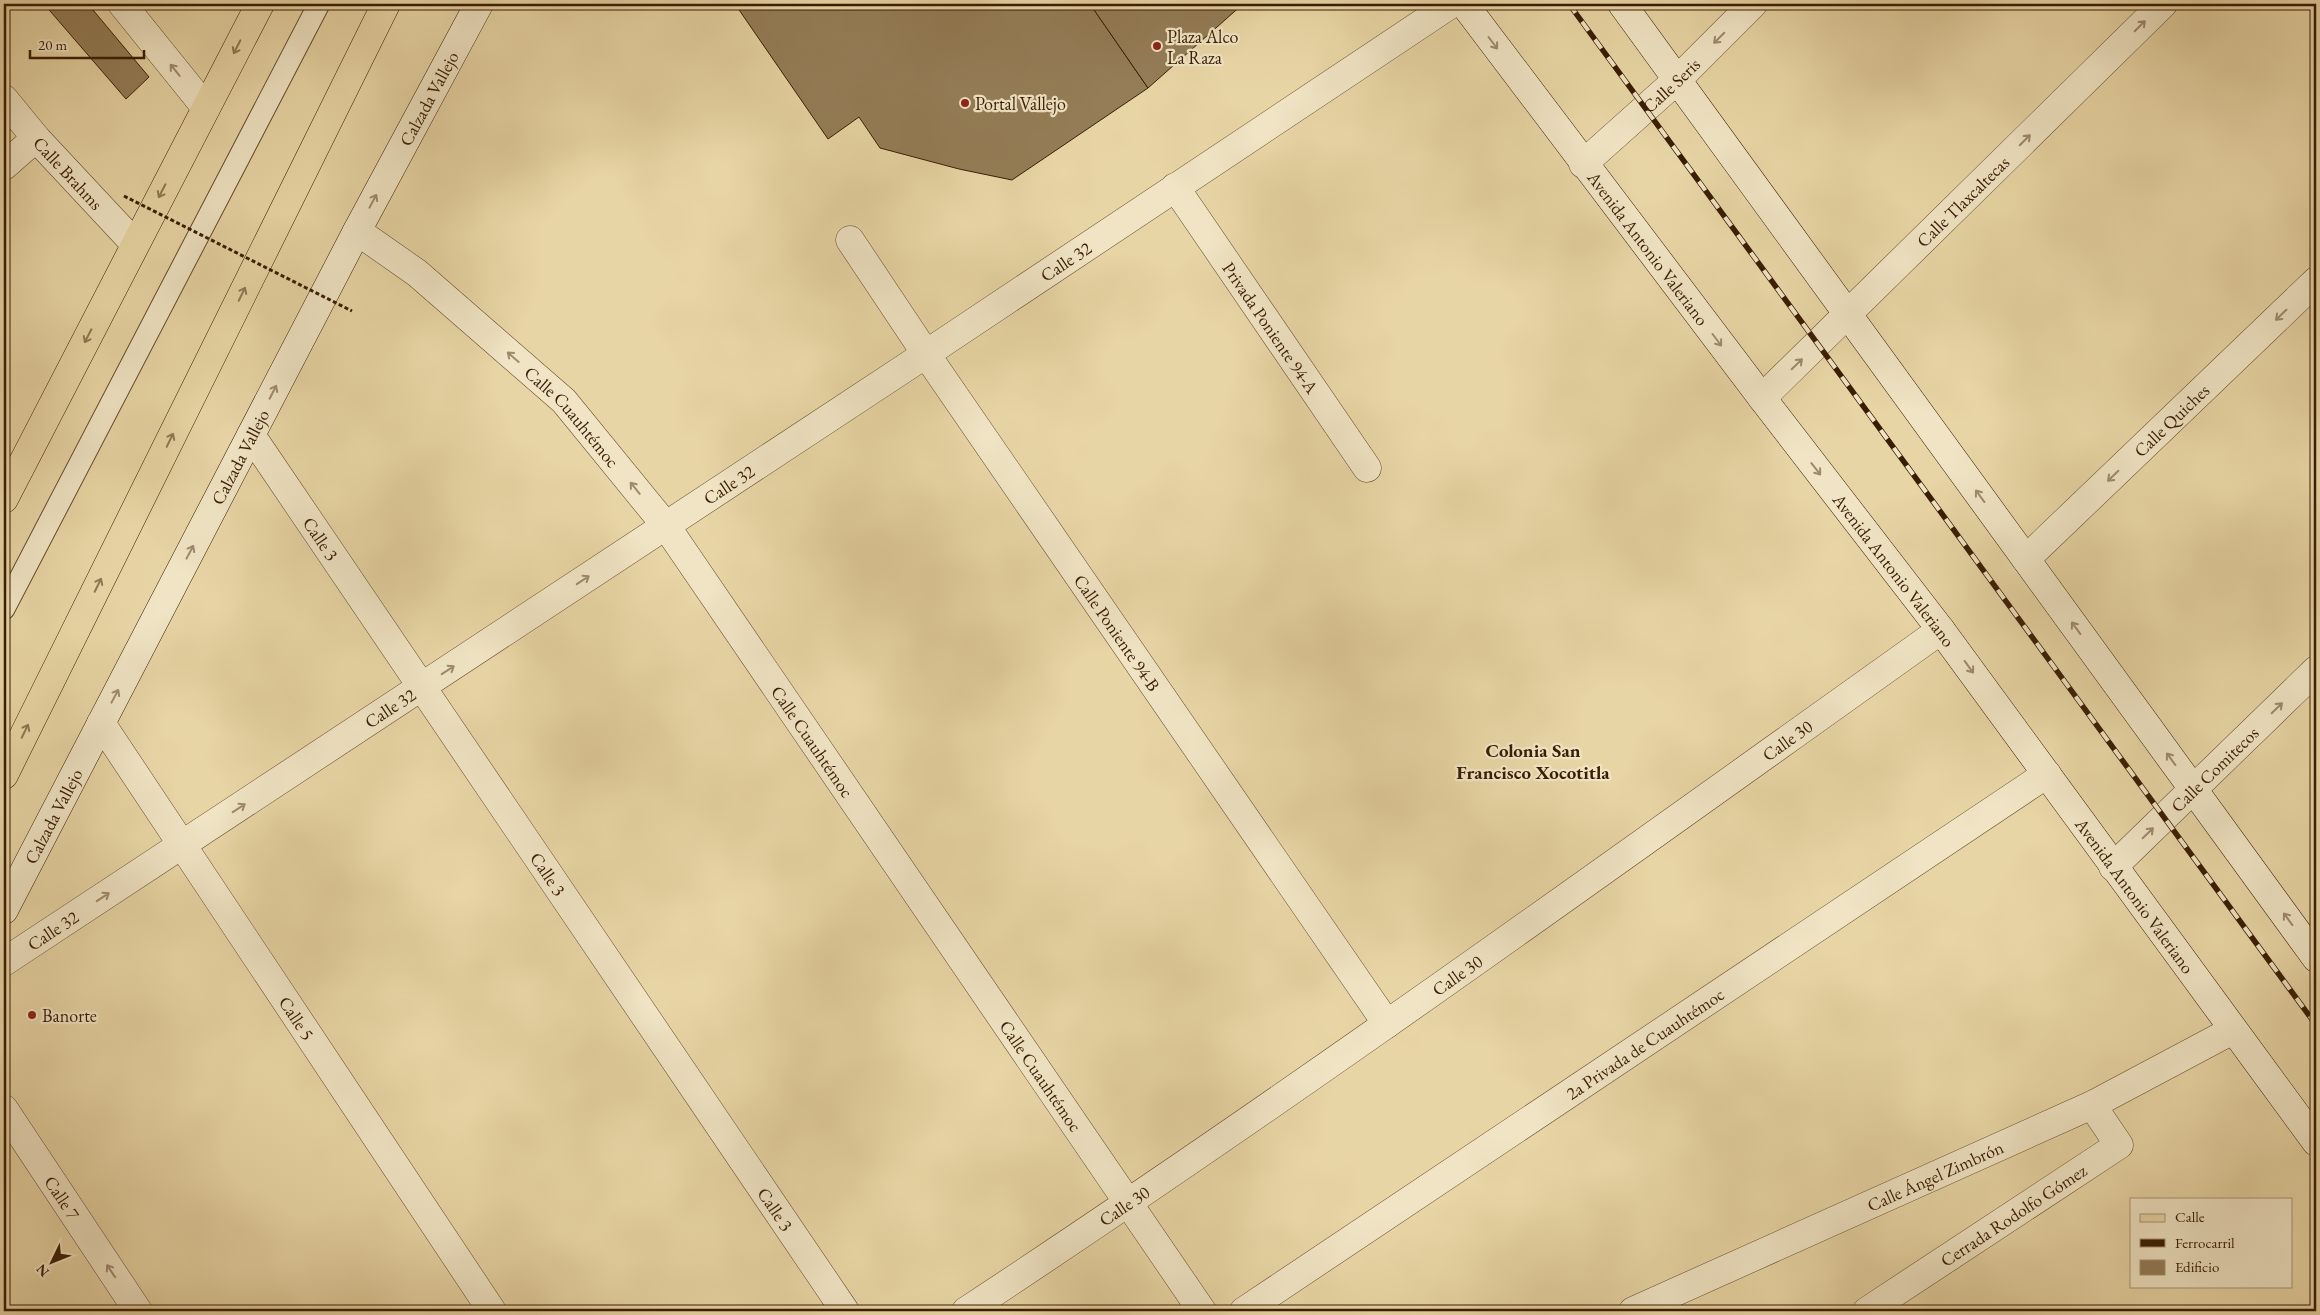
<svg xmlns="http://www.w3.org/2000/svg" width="2320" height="1315" viewBox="0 0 2320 1315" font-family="'EB Garamond',serif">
  <rect width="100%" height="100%" fill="#e8d5a5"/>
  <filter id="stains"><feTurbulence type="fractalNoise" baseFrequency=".004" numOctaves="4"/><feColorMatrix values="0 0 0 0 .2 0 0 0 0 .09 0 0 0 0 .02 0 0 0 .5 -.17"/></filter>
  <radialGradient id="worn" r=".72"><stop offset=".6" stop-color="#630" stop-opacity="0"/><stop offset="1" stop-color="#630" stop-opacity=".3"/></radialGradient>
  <g fill="#947d57" stroke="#391d03">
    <polygon points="44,4 88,4 149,77 126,99"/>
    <polygon points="735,4 1090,4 1148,88 1012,180 959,169 880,148 859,117 828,139"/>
    <polygon points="1090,4 1243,4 1148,88"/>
  </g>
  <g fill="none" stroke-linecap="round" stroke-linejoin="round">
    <defs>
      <polyline id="lane" points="4,609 319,4"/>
      <g id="street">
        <polyline points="122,4 206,108"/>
        <path id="s1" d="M4,99L36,138L135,244"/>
        <path id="s2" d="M1583,164L1677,80L1753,4"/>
        <polyline points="4,166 36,138"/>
        <path id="s3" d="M1175,187L1367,468"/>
        <path id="s4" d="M357,231L417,273L564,401L666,526L1202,1311"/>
        <path id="s5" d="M850,240L926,354L1387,1024"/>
        <path id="s6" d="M1762,398L2163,4"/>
        <path id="s7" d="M251,435L845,1311"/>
        <path id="s8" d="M2026,559L2316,281"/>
        <path id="s9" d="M101,723L492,1311"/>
        <path id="s10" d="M2113,867L2316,670"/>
        <path id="s11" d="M4,962L926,354L1451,4"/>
        <path id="s12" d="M4,1109L138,1311"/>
        <path id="s13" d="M966,1311C1297,1093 1618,860 1941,630"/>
        <path id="s14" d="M1244,1311L2047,774"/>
        <path id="s15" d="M1633,1311L2092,1105L2233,1030"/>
        <path id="s16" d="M1867,1311L2119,1145L2092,1105"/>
      </g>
      <g id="secondary">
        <path id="s17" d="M1464,4L1762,398L1941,630L2316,1142"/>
        <polyline points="1622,4 2316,958"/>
        <path id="s18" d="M4,910L357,231L479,4"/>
      </g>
      <g id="primary">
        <polyline points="4,499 260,4"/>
        <polyline points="4,775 386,4"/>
      </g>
    </defs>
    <use href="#lane" stroke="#654b2c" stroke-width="23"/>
    <use href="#street" stroke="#654b2c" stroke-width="29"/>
    <use href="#secondary" stroke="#391d03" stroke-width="29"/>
    <use href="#primary" stroke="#391d03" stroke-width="29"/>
    <use href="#lane" stroke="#f0e4c4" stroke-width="21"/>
    <use href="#street" stroke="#f0e4c4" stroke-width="28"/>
    <use href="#secondary" stroke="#f0e4c4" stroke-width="28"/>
    <use href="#primary" stroke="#e8d5a5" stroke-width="28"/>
    <defs>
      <polyline id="rail" points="1569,4 2316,1025"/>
    </defs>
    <use href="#rail" stroke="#391d03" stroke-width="5.5"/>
    <use href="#rail" stroke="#f0e4c4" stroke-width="4" stroke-dasharray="11" stroke-linecap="butt"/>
    <polyline stroke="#391d03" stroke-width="3" stroke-dasharray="4 2.5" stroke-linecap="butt" points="124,196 352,311"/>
  </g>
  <defs><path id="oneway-shaft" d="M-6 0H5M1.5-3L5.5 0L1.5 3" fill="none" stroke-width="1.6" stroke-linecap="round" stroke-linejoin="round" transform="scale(1.25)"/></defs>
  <g stroke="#9e8a6d">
    <use href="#oneway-shaft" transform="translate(2140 26) rotate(-45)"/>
    <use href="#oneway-shaft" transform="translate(1719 38) rotate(135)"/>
    <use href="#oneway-shaft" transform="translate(1493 43) rotate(53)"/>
    <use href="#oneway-shaft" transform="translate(175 70) rotate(-129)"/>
    <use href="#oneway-shaft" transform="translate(2025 140) rotate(-45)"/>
    <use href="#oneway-shaft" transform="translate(373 201) rotate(-62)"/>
    <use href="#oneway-shaft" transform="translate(2281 315) rotate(136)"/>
    <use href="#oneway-shaft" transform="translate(1717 340) rotate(53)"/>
    <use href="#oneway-shaft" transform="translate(513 357) rotate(-139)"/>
    <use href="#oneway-shaft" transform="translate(1797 364) rotate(-44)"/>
    <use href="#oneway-shaft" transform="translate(273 392) rotate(-63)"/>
    <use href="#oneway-shaft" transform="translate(1816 469) rotate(52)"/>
    <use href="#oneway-shaft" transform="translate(2113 476) rotate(136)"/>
    <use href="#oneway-shaft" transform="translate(635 488) rotate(-129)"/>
    <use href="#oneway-shaft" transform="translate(1980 496) rotate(-126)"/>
    <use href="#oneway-shaft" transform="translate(190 552) rotate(-62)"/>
    <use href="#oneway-shaft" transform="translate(583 580) rotate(-33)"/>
    <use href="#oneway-shaft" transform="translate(2076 628) rotate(-126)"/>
    <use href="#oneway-shaft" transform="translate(1969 667) rotate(54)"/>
    <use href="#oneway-shaft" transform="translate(448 670) rotate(-33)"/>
    <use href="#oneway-shaft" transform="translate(115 696) rotate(-62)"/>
    <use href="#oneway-shaft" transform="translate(2277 708) rotate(-44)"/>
    <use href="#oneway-shaft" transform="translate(2171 759) rotate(-126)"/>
    <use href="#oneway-shaft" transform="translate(239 808) rotate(-33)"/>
    <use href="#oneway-shaft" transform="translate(2148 833) rotate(-44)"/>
    <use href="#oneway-shaft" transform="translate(103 897) rotate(-33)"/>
    <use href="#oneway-shaft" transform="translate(2288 919) rotate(-126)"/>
    <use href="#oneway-shaft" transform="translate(111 1271) rotate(-124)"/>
  </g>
  <g stroke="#907954">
    <use href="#oneway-shaft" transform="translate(237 47) rotate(117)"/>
    <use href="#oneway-shaft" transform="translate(162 191) rotate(117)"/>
    <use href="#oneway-shaft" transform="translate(242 294) rotate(-64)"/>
    <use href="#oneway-shaft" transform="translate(88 336) rotate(117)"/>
    <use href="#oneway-shaft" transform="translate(170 440) rotate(-64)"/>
    <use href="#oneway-shaft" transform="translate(98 585) rotate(-64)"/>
    <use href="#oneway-shaft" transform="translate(25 731) rotate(-64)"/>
  </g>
  <g fill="#8f2418" stroke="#f0e4c4" stroke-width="2">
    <circle cx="1157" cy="46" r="5"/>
    <circle cx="965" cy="103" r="5"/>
    <circle cx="32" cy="1015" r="5"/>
  </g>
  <g text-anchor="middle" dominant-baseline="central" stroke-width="4.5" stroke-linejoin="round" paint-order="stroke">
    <g font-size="18" fill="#391d03" stroke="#f0e4c4" text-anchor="start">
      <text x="1167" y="36">Plaza Alco<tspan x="1167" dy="21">La Raza</tspan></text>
      <text x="975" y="103">Portal Vallejo</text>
      <text x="42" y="1015">Banorte</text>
    </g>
    <g font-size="18" fill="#391d03" stroke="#f0e4c4">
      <text stroke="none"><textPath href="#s2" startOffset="118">Calle Seris</textPath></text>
      <text stroke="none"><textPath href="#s18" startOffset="916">Calzada Vallejo</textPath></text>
      <text stroke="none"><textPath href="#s1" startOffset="98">Calle Brahms</textPath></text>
      <text stroke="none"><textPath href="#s6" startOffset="281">Calle Tlaxcaltecas</textPath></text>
      <text stroke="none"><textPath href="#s17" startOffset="306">Avenida Antonio Valeriano</textPath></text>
      <text stroke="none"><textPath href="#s11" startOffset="1272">Calle 32</textPath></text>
      <text stroke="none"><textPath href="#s3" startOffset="170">Privada Poniente 94-A</textPath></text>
      <text stroke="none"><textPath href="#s4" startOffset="285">Calle Cuauhtémoc</textPath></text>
      <text stroke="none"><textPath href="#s8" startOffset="201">Calle Quiches</textPath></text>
      <text stroke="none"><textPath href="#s18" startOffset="511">Calzada Vallejo</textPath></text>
      <text stroke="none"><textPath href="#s11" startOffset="868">Calle 32</textPath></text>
      <text stroke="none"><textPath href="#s7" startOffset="125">Calle 3</textPath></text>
      <text stroke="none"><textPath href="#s17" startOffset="711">Avenida Antonio Valeriano</textPath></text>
      <text stroke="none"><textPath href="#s5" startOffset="475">Calle Poniente 94-B</textPath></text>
      <text stroke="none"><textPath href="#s11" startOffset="462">Calle 32</textPath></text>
      <text stroke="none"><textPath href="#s13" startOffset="1000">Calle 30</textPath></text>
      <text stroke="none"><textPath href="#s4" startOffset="690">Calle Cuauhtémoc</textPath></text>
      <text stroke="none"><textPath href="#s10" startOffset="141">Calle Comitecos</textPath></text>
      <text stroke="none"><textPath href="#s18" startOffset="106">Calzada Vallejo</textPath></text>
      <text stroke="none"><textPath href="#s7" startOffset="530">Calle 3</textPath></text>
      <text stroke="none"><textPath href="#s17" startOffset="1116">Avenida Antonio Valeriano</textPath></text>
      <text stroke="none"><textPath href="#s11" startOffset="58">Calle 32</textPath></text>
      <text stroke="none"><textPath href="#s13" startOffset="595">Calle 30</textPath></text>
      <text stroke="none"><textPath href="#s9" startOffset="354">Calle 5</textPath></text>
      <text stroke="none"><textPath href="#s14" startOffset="482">2a Privada de Cuauhtémoc</textPath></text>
      <text stroke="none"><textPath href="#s4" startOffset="1095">Calle Cuauhtémoc</textPath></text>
      <text stroke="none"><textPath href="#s15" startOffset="331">Calle Ángel Zimbrón</textPath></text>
      <text stroke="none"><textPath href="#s12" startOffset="106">Calle 7</textPath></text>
      <text stroke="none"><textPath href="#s13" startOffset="190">Calle 30</textPath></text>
      <text stroke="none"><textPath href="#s7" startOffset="935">Calle 3</textPath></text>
      <text stroke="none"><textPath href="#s16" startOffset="175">Cerrada Rodolfo Gómez</textPath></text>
    </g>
    <g font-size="19" font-weight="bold" fill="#391d03" stroke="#f0e4c4">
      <text x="1533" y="750">Colonia San<tspan x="1533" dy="22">Francisco Xocotitla</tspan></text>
    </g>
  </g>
  <rect width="2320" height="1315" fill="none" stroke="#e8d5a5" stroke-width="20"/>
  <rect x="5" y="5" width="2310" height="1305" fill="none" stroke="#391d03" stroke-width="2.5"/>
  <rect x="10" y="10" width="2300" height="1295" fill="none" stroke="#391d03"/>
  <rect x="2130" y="1198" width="162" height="90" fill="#f0e4c4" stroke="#a79477"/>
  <rect x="2140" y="1214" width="25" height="8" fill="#e8d5a5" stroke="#a79477"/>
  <text x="2175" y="1222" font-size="15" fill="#391d03">Calle</text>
  <rect x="2140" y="1239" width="25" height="8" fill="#391d03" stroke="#a79477"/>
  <text x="2175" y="1248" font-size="15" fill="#391d03">Ferrocarril</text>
  <rect x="2140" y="1260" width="25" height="15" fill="#947d57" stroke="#a79477"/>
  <text x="2175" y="1272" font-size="15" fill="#391d03">Edificio</text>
  <g transform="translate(52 1262) rotate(227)" stroke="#f0e4c4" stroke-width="4" paint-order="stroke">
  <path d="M0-4L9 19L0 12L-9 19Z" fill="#391d03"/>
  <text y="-8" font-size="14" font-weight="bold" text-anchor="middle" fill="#391d03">N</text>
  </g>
  <path d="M30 50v8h114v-8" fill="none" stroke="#391d03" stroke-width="2.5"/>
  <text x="38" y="50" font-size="15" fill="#391d03" stroke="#f0e4c4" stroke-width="4" paint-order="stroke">20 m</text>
  <rect width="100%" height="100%" filter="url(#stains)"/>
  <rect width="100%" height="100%" fill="url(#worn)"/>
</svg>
